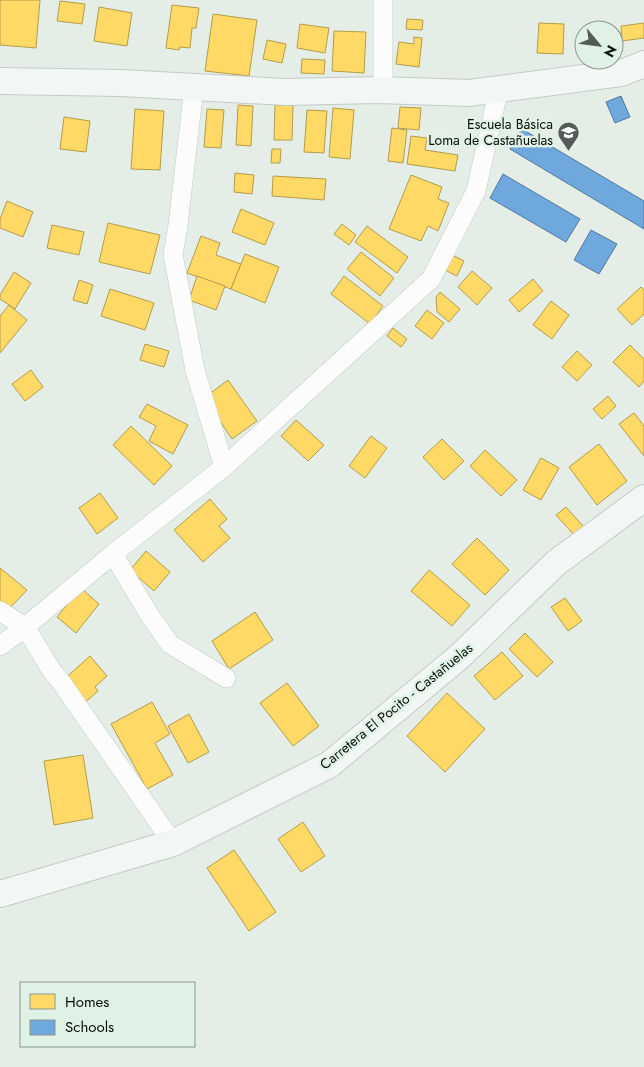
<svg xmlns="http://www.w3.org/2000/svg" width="644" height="1067" viewBox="0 0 644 1067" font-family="Jost,sans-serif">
  <rect width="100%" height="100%" fill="#e4eee7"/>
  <g fill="#ffd966" stroke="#b59c4a">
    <polygon points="0,0 40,0 36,48 0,45"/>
    <polygon points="60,1 85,4 82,24 57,21"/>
    <polygon points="172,5 199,8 196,28 192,28 190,48 180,47 179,50 166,48"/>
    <polygon points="99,7 132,13 127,46 94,41"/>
    <polygon points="213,14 257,20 249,76 205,71"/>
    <polygon points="407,19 423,20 422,30 406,29"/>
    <polygon points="539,23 564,24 563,54 537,53"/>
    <polygon points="644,23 644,38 622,41 621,26"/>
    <polygon points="300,24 329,28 325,53 297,48"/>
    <polygon points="334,31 366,32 364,73 332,71"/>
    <polygon points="414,37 422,38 419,67 396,64 399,42 414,44"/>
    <polygon points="267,40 286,44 282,63 263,59"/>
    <polygon points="302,59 325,60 324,74 301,73"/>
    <polygon points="238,105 253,106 251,146 236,145"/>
    <polygon points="275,105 293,105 292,140 274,140"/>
    <polygon points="400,107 421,108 419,130 398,128"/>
    <polygon points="333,108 354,110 350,159 329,157"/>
    <polygon points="135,109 164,111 160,170 131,169"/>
    <polygon points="207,109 224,110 221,148 204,147"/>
    <polygon points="307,110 327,111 324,153 304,152"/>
    <polygon points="64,117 90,121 86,152 60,149"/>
    <polygon points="392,128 407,130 403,163 388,161"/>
    <polygon points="411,136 427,138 425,150 458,155 455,171 407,164"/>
    <polygon points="272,149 281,149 280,163 271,163"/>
    <polygon points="235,173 254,175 252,194 234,192"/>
    <polygon points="411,175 442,187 438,199 449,203 438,231 428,226 421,241 389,229"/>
    <polygon points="273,176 326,179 324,200 272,196"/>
    <polygon points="7,201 33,212 23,237 0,228 0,219"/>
    <polygon points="241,209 274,223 265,245 232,232"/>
    <polygon points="108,223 160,235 150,274 99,262"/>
    <polygon points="342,224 356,235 349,245 334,234"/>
    <polygon points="52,225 84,232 79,255 47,248"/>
    <polygon points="367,226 408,257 397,273 355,242"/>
    <polygon points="201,236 220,243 216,255 241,264 231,289 187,273"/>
    <polygon points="361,252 394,278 380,296 347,269"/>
    <polygon points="446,252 464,261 457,276 439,267"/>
    <polygon points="245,254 279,267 265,303 231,289"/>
    <polygon points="472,271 492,288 477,305 458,287"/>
    <polygon points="14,272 31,283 15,309 0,299 0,295"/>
    <polygon points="197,276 225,286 216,310 189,300"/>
    <polygon points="344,276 383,306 370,324 331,294"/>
    <polygon points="533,279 543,291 519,312 509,300"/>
    <polygon points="79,280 93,285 87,304 73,300"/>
    <polygon points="641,287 644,290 644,314 632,325 617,309"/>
    <polygon points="110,289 154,303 145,330 101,316"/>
    <polygon points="440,292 460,309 449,322 437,312 436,297"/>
    <polygon points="551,301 569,315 552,339 533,325"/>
    <polygon points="9,305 27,320 0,353 0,316"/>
    <polygon points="427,310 444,323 432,339 415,326"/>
    <polygon points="393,328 407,339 401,347 387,336"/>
    <polygon points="145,344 169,351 164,367 140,360"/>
    <polygon points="630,345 644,359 644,381 639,387 613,362"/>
    <polygon points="577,351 592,365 577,381 562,367"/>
    <polygon points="31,370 43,387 25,401 12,384"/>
    <polygon points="228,380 257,421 232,439 204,398"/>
    <polygon points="608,396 616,406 602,419 593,409"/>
    <polygon points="147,404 188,425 173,454 149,441 156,426 139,417"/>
    <polygon points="634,413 644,426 644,456 619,424"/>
    <polygon points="296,420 324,445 308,461 281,436"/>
    <polygon points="131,426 172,466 154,485 113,445"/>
    <polygon points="371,436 387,448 365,478 349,466"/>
    <polygon points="442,439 464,461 444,480 423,457"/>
    <polygon points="599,444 627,481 597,505 569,467"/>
    <polygon points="485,450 517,480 501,496 470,466"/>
    <polygon points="541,458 559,468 541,500 523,490"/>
    <polygon points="100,493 118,518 97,534 79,508"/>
    <polygon points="210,499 227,519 219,526 230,538 203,562 174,530"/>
    <polygon points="566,507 584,527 574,535 556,515"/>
    <polygon points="477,538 509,570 485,595 452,564"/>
    <polygon points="146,551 170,572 154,591 130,570"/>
    <polygon points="0,568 27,590 6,612 0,608"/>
    <polygon points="429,570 470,605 452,626 411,591"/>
    <polygon points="81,588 99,604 76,633 57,617"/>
    <polygon points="565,598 582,621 568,631 551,607"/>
    <polygon points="255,612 273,640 229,669 212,641"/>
    <polygon points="525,633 553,662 537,677 509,649"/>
    <polygon points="502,652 523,676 495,700 474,676"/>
    <polygon points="90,656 107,676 95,687 98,691 81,706 61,682"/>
    <polygon points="287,683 319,726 293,746 260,703"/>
    <polygon points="447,693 485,729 445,772 407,736"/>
    <polygon points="152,702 170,734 155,743 173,775 147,789 111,724"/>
    <polygon points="189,714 209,752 188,763 168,726"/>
    <polygon points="83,755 93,818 54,825 44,761"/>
    <polygon points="303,822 325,856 301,872 278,839"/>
    <polygon points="234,850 276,912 249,931 207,868"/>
  </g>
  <g fill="#6fa8dc" stroke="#507a9d">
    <polygon points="621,96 630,117 615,123 606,102"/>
    <polygon points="522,129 644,201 644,229 510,149"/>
    <polygon points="503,174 580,219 566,242 490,198"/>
    <polygon points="591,230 617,244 599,274 574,260"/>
  </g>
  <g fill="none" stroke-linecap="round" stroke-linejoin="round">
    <defs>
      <g id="minor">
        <polyline points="383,0 383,90"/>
        <polyline points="194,87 178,225 173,255 195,370 224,467"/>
        <polyline points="113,554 150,616 170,644 226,678"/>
        <polyline points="0,611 25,627 52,671 61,682 173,843"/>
        <polyline points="0,646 25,627 113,554 224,467 431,279 476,191 499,88"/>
      </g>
      <g id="secondary">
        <polyline points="0,81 121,83 286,92 378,90 469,93 621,73 644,64"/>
        <polyline points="0,894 173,843 329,765 459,657 556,563 644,498"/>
      </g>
    </defs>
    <use href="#minor" stroke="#c3cbc6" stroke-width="20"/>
    <use href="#secondary" stroke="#c3cbc6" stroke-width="28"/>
    <use href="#minor" stroke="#fbfcfb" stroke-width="19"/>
    <use href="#secondary" stroke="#f2f6f5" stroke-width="26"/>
  </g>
  <defs>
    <symbol id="school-pin" viewBox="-11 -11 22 30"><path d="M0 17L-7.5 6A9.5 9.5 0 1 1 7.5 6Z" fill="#555c57" stroke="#e0f2e6"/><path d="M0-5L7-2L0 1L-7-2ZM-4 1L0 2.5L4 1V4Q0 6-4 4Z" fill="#fff"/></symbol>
  </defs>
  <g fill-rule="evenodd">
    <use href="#school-pin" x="556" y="120" width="25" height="34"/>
  </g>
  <g text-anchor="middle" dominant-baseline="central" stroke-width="5" stroke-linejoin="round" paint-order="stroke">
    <g font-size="14" fill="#080e0a" stroke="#e0f2e6" text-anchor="end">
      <text x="553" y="124">Escuela Básica<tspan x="553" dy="16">Loma de Castañuelas</tspan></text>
    </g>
    <g font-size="14" fill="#080e0a" stroke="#e0f2e6">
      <text transform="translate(396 706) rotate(-39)">Carretera El Pocito - Castañuelas</text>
    </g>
  </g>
  <rect x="20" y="982" width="175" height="65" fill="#e0f2e6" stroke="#8a978e"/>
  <rect x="30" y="994" width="25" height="15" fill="#ffd966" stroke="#8a978e"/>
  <text x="65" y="1007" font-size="15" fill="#080e0a">Homes</text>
  <rect x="30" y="1020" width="25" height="15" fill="#6fa8dc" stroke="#8a978e"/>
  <text x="65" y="1032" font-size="15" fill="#080e0a">Schools</text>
  <g transform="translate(599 45) rotate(119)"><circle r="24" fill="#e0f2e6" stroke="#8a978e"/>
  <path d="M0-4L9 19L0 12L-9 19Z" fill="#555c57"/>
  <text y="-8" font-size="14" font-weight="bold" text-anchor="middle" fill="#080e0a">N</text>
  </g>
</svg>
